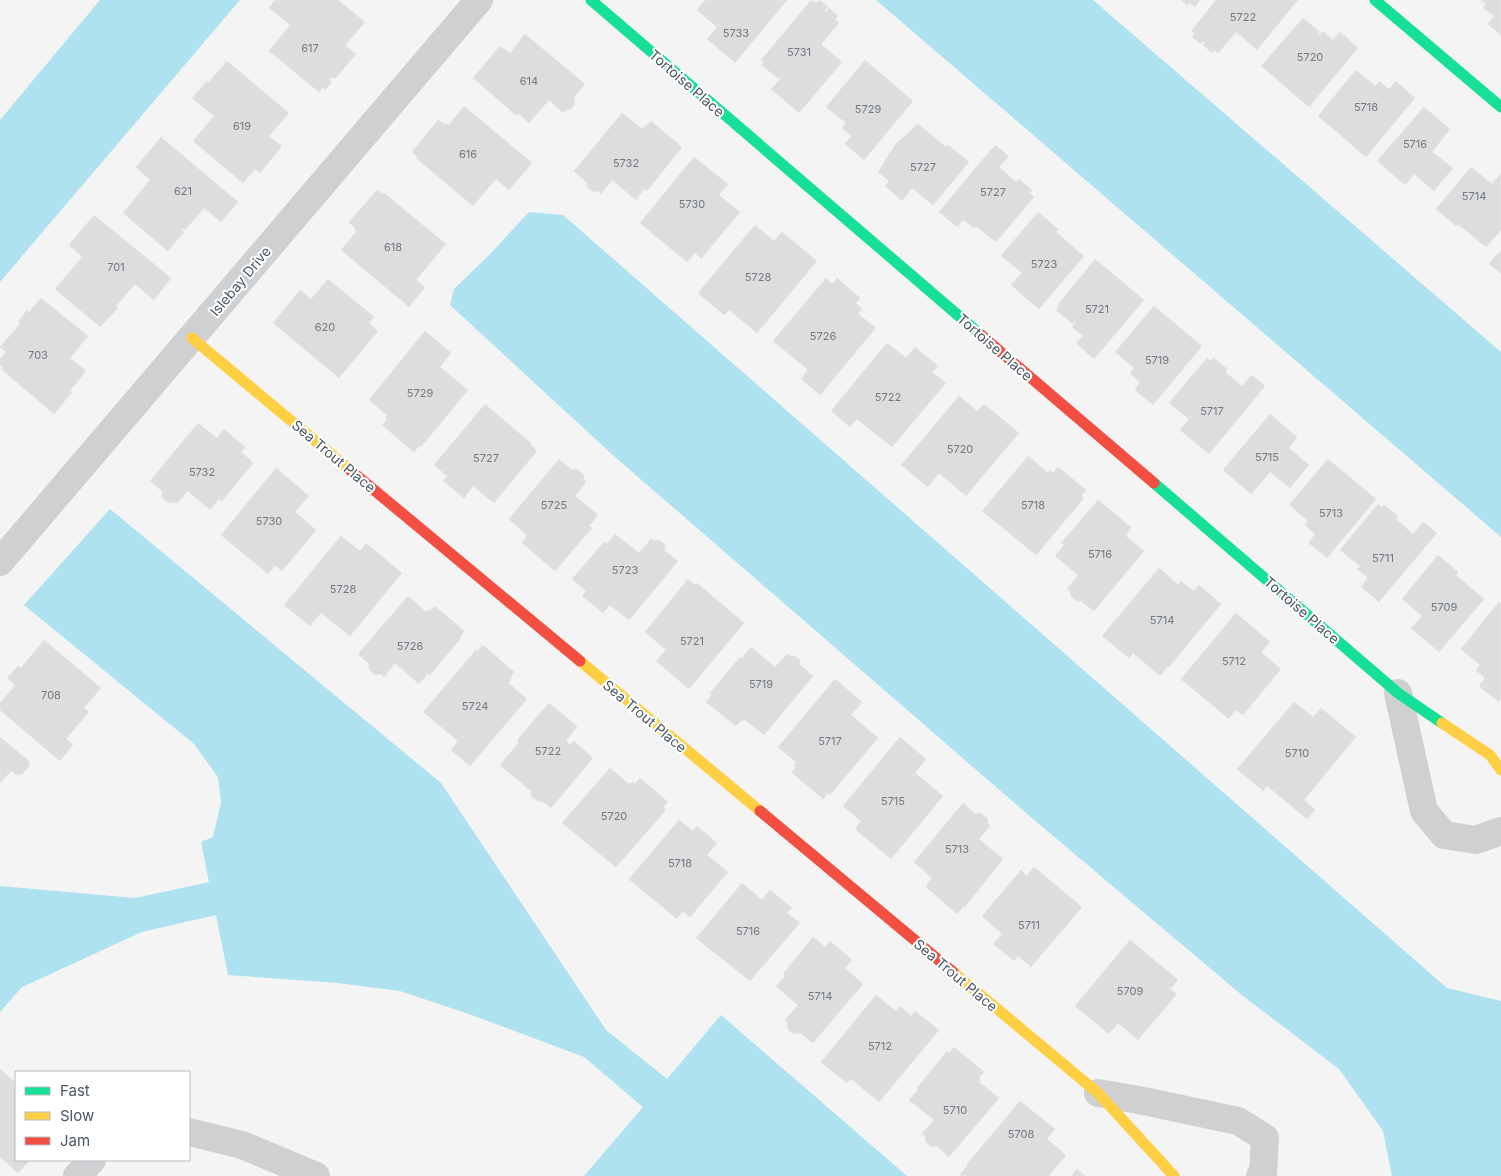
<svg xmlns="http://www.w3.org/2000/svg" width="1501" height="1176" viewBox="0 0 1501 1176" font-family="Inter,sans-serif">
  <rect width="100%" height="100%" fill="#f4f4f4"/>
  <g fill="#aee2f0">
    <polygon points="100,0 240,0 0,282 0,120"/>
    <polygon points="876,0 1093,0 1501,352 1501,537"/>
    <polygon points="529,212 563,215 1447,988 1501,1001 1501,1176 1392,1176 1383,1131 1339,1069 1243,996 1033,819 615,457 450,305 454,289 489,255"/>
    <polygon points="110,509 441,783 606,1030 667,1079 721,1015 907,1176 584,1176 643,1107 584,1057 469,1014 400,991 337,983 228,975 216,915 142,932 22,987 0,1012 0,886 135,898 209,882 201,842 213,837 221,802 218,777 194,744 24,605"/>
  </g>
  <g fill="#ddddde" stroke="#e5e6e7">
    <polygon points="275,0 338,0 365,22 345,45 356,54 335,79 332,77 329,80 332,82 325,90 322,88 319,92 269,51 290,25 269,8"/>
    <polygon points="705,0 787,0 735,63 707,39 717,27 697,10"/>
    <polygon points="811,0 815,3 820,0 828,7 824,11 826,12 829,8 838,16 835,19 839,23 821,44 842,62 799,113 771,89 782,77 781,76 779,79 761,65 764,62 761,60"/>
    <polygon points="1181,0 1200,0 1195,7 1190,3 1187,5"/>
    <polygon points="1216,0 1298,0 1257,50 1236,32 1218,53 1214,50 1212,53 1203,45 1205,43 1203,41 1201,44 1192,37 1195,34 1191,31"/>
    <polygon points="1481,0 1501,0 1501,35 1488,24 1494,16 1483,8 1486,4"/>
    <polygon points="1303,18 1320,32 1318,35 1319,36 1323,31 1333,40 1340,32 1358,48 1309,107 1261,66"/>
    <polygon points="525,34 585,84 574,97 575,104 571,109 562,112 549,100 529,123 519,114 517,116 473,78 500,46 510,53"/>
    <polygon points="865,60 913,101 864,160 845,144 851,136 842,128 846,123 826,107"/>
    <polygon points="227,61 289,113 269,136 282,146 260,173 255,169 243,183 193,141 214,116 192,98 207,81 209,82"/>
    <polygon points="1356,70 1375,86 1379,81 1389,89 1396,81 1415,98 1366,157 1318,116"/>
    <polygon points="464,106 532,163 509,190 496,179 473,206 416,158 418,157 412,152 438,120 444,124 446,123 449,125"/>
    <polygon points="1424,107 1450,129 1432,152 1453,168 1434,191 1414,174 1405,185 1377,161"/>
    <polygon points="622,113 642,129 651,121 682,147 647,191 644,189 636,200 612,180 601,194 598,191 593,192 587,187 586,182 574,171"/>
    <polygon points="918,124 946,147 948,145 969,162 933,205 912,188 902,201 885,186 889,181 878,172 895,145"/>
    <polygon points="161,137 238,202 221,222 204,208 185,230 182,228 181,230 184,232 168,251 123,213 150,180 136,167"/>
    <polygon points="995,145 1009,156 999,167 1016,182 1019,179 1032,190 1030,193 1034,197 996,242 976,226 974,228 963,220 957,227 939,212"/>
    <polygon points="694,157 728,184 719,195 740,212 701,259 695,253 687,262 640,223"/>
    <polygon points="1471,167 1492,184 1501,173 1501,230 1486,247 1458,224 1456,226 1436,209"/>
    <polygon points="377,190 382,194 384,193 446,244 416,280 425,287 409,307 341,250 356,232 354,229 355,228 349,222"/>
    <polygon points="1038,212 1058,229 1056,232 1084,256 1039,309 1011,285 1022,273 1001,256"/>
    <polygon points="94,215 171,278 154,300 135,284 116,306 118,308 100,327 55,289 82,257 69,245"/>
    <polygon points="755,225 774,241 782,232 817,261 757,333 729,310 724,315 698,293"/>
    <polygon points="1501,250 1501,273 1489,264"/>
    <polygon points="1095,259 1144,300 1094,359 1076,343 1083,336 1072,327 1076,322 1075,321 1073,324 1056,310 1058,307 1057,306"/>
    <polygon points="826,278 832,284 837,278 860,298 856,303 862,309 858,314 875,327 874,330 820,395 801,379 808,370 773,341"/>
    <polygon points="328,279 374,317 369,323 378,331 339,378 273,323 300,290 311,299"/>
    <polygon points="41,298 88,336 70,358 86,371 70,391 72,392 54,414 1,369 3,367 0,365 0,359 6,352 0,347 20,324 18,322 27,310 29,312"/>
    <polygon points="1154,306 1202,346 1153,405 1135,390 1140,382 1130,373 1134,368 1115,352"/>
    <polygon points="425,331 451,353 440,367 468,390 421,447 419,446 414,452 382,425 387,419 385,418 387,415 369,400"/>
    <polygon points="887,343 906,358 915,347 938,366 932,372 946,383 892,447 857,419 850,427 831,411"/>
    <polygon points="1207,358 1211,361 1214,358 1227,369 1225,372 1242,386 1252,375 1265,386 1209,454 1180,430 1189,419 1169,403"/>
    <polygon points="959,396 977,411 984,404 1019,433 966,496 939,473 928,487 901,465"/>
    <polygon points="485,404 532,444 531,445 537,451 494,503 473,486 464,498 443,481 447,476 434,465"/>
    <polygon points="1270,414 1297,437 1289,448 1309,465 1290,488 1270,472 1251,494 1223,470"/>
    <polygon points="198,423 217,438 224,429 245,447 241,453 242,455 243,453 253,463 222,501 219,499 210,510 188,491 177,503 175,502 168,503 162,498 162,491 150,481"/>
    <polygon points="1028,456 1048,473 1050,470 1053,473 1058,467 1086,490 1081,496 1084,498 1036,555 982,511"/>
    <polygon points="559,459 572,470 577,469 584,475 584,480 586,482 575,496 598,515 589,526 592,528 555,571 522,543 527,535 509,519"/>
    <polygon points="1328,459 1376,499 1327,558 1309,543 1315,534 1305,525 1308,521 1289,505"/>
    <polygon points="276,468 309,496 295,512 316,530 282,571 275,565 268,574 221,535"/>
    <polygon points="1098,500 1131,527 1126,536 1144,551 1094,611 1081,601 1076,601 1071,596 1070,591 1067,589 1078,575 1055,556 1064,545 1061,543"/>
    <polygon points="1378,504 1382,508 1384,505 1398,516 1396,519 1413,534 1423,522 1437,533 1379,602 1361,587 1368,578 1357,569 1360,566 1340,550"/>
    <polygon points="615,534 639,553 651,539 654,541 659,540 665,545 665,551 678,561 629,620 610,605 603,613 582,596 586,591 572,579 604,542 607,544"/>
    <polygon points="341,536 360,551 366,543 402,573 350,636 321,613 310,626 284,605"/>
    <polygon points="1438,555 1458,572 1456,575 1484,599 1439,652 1411,628 1422,616 1402,599"/>
    <polygon points="1159,568 1178,585 1181,581 1194,591 1199,585 1221,604 1169,667 1168,666 1160,676 1133,653 1129,658 1102,636"/>
    <polygon points="688,579 695,585 697,583 744,623 689,689 656,661 666,650 645,632"/>
    <polygon points="408,596 426,612 428,610 430,611 435,606 464,631 460,637 461,638 430,675 428,673 419,684 395,663 384,677 381,674 375,675 369,670 369,664 358,654"/>
    <polygon points="1499,602 1501,604 1501,699 1499,702 1479,686 1485,678 1476,670 1480,665 1461,649"/>
    <polygon points="1236,613 1270,642 1261,652 1281,669 1243,715 1236,710 1229,719 1181,679"/>
    <polygon points="44,640 101,688 84,708 89,712 66,739 73,745 60,761 0,710 0,703 15,685 7,678 18,666 21,668"/>
    <polygon points="483,645 514,672 510,678 512,679 508,683 527,699 470,766 451,750 458,741 423,712 476,650 478,651"/>
    <polygon points="751,647 775,667 787,654 790,656 795,656 800,660 800,665 813,676 764,735 745,720 743,721 742,720 736,726 706,702 712,695 710,693 740,657 742,658"/>
    <polygon points="835,679 862,702 851,715 878,738 830,795 828,793 823,799 791,772 796,767 794,765 796,762 778,747"/>
    <polygon points="1294,702 1313,717 1321,708 1356,737 1304,800 1315,810 1307,819 1267,786 1263,791 1237,769"/>
    <polygon points="549,703 577,726 566,741 570,745 574,741 593,758 551,808 542,801 537,801 531,796 531,791 500,765 519,742 517,740"/>
    <polygon points="0,737 30,762 28,763 30,765 21,775 19,774 18,776 11,771 0,783"/>
    <polygon points="900,737 926,759 915,773 943,796 891,859 855,829 861,821 843,806"/>
    <polygon points="610,768 629,784 632,782 635,784 640,778 668,802 663,807 666,810 616,867 562,823"/>
    <polygon points="963,803 975,814 981,813 988,819 988,824 990,826 979,839 1003,859 964,908 963,907 957,914 926,887 932,878 914,862"/>
    <polygon points="679,820 693,831 697,826 717,843 707,855 728,872 690,917 683,911 677,919 629,879"/>
    <polygon points="1034,867 1082,907 1031,967 1018,956 1014,961 993,944 1002,934 982,916 1021,870 1027,876"/>
    <polygon points="742,883 762,900 770,890 792,908 787,913 800,923 750,981 696,938"/>
    <polygon points="813,937 825,947 830,941 852,960 845,968 863,984 813,1043 800,1033 793,1034 788,1029 787,1022 785,1020 798,1005 776,986 785,976 783,974"/>
    <polygon points="1130,940 1178,980 1170,989 1177,994 1138,1040 1118,1023 1109,1034 1075,1006"/>
    <polygon points="876,995 896,1011 900,1006 911,1016 915,1011 939,1030 879,1102 851,1079 847,1083 821,1062"/>
    <polygon points="954,1047 984,1072 979,1078 981,1080 979,1082 999,1098 949,1157 937,1146 931,1147 926,1142 925,1136 922,1134 934,1120 909,1100 918,1090 917,1088 947,1051 949,1053"/>
    <polygon points="0,1069 16,1083 16,1160 30,1160 18,1173 0,1157"/>
    <polygon points="1020,1101 1055,1129 1047,1139 1066,1155 1049,1176 962,1176 960,1174 968,1165 967,1164"/>
    <polygon points="1077,1169 1085,1176 1071,1176"/>
  </g>
  <g fill="none" stroke-linecap="round" stroke-linejoin="round">
    <g stroke="#ced0d2" stroke-width="28">
      <polyline points="0,562 479,0"/>
      <polyline points="1398,693 1424,811 1444,835 1476,840 1501,831"/>
      <polyline points="1098,1093 1139,1100 1238,1121 1265,1138 1263,1174 1260,1176"/>
      <polyline points="189,1132 242,1145 316,1176"/>
      <polyline points="77,1176 92,1160"/>
    </g>
    <g stroke="#16e098" stroke-width="11">
      <polyline points="591,0 981,335"/>
      <polyline points="1375,0 1501,107"/>
      <polyline points="1154,483 1398,693 1442,723"/>
    </g>
    <g stroke="#ffcf43" stroke-width="11">
      <polyline points="192,338 350,470"/>
      <polyline points="580,661 760,811"/>
      <polyline points="1442,723 1490,755 1501,770"/>
      <polyline points="953,972 1098,1093 1174,1176"/>
    </g>
    <g stroke="#f24e42" stroke-width="11">
      <polyline points="981,335 1154,483"/>
      <polyline points="350,470 580,661"/>
      <polyline points="760,811 953,972"/>
    </g>
  </g>
  <g text-anchor="middle" dominant-baseline="central" stroke-width="4" stroke-linejoin="round" paint-order="stroke">
    <g font-size="11" fill="#707881">
      <text x="1243" y="17">5722</text>
      <text x="736" y="33">5733</text>
      <text x="310" y="48">617</text>
      <text x="799" y="52">5731</text>
      <text x="1310" y="57">5720</text>
      <text x="529" y="81">614</text>
      <text x="1366" y="107">5718</text>
      <text x="868" y="109">5729</text>
      <text x="242" y="126">619</text>
      <text x="1415" y="144">5716</text>
      <text x="468" y="154">616</text>
      <text x="626" y="163">5732</text>
      <text x="923" y="167">5727</text>
      <text x="183" y="191">621</text>
      <text x="993" y="192">5727</text>
      <text x="1474" y="196">5714</text>
      <text x="692" y="204">5730</text>
      <text x="393" y="247">618</text>
      <text x="1044" y="264">5723</text>
      <text x="116" y="267">701</text>
      <text x="758" y="277">5728</text>
      <text x="1097" y="309">5721</text>
      <text x="325" y="327">620</text>
      <text x="823" y="336">5726</text>
      <text x="38" y="355">703</text>
      <text x="1157" y="360">5719</text>
      <text x="420" y="393">5729</text>
      <text x="888" y="397">5722</text>
      <text x="1212" y="411">5717</text>
      <text x="960" y="449">5720</text>
      <text x="1267" y="457">5715</text>
      <text x="486" y="458">5727</text>
      <text x="202" y="472">5732</text>
      <text x="554" y="505">5725</text>
      <text x="1033" y="505">5718</text>
      <text x="1331" y="513">5713</text>
      <text x="269" y="521">5730</text>
      <text x="1100" y="554">5716</text>
      <text x="1383" y="558">5711</text>
      <text x="625" y="570">5723</text>
      <text x="343" y="589">5728</text>
      <text x="1444" y="607">5709</text>
      <text x="1162" y="620">5714</text>
      <text x="692" y="641">5721</text>
      <text x="410" y="646">5726</text>
      <text x="1234" y="661">5712</text>
      <text x="761" y="684">5719</text>
      <text x="51" y="695">708</text>
      <text x="475" y="706">5724</text>
      <text x="830" y="741">5717</text>
      <text x="548" y="751">5722</text>
      <text x="1297" y="753">5710</text>
      <text x="893" y="801">5715</text>
      <text x="614" y="816">5720</text>
      <text x="957" y="849">5713</text>
      <text x="680" y="863">5718</text>
      <text x="1029" y="925">5711</text>
      <text x="748" y="931">5716</text>
      <text x="1130" y="991">5709</text>
      <text x="820" y="996">5714</text>
      <text x="880" y="1046">5712</text>
      <text x="955" y="1110">5710</text>
      <text x="1021" y="1134">5708</text>
    </g>
    <g font-size="14" fill="#4a5661" stroke="#fff">
      <text transform="translate(687 83) rotate(41)">Tortoise Place</text>
      <text transform="translate(240 281) rotate(-50)">Islebay Drive</text>
      <text transform="translate(995 347) rotate(41)">Tortoise Place</text>
      <text transform="translate(334 456) rotate(40)">Sea Trout Place</text>
      <text transform="translate(1302 610) rotate(41)">Tortoise Place</text>
      <text transform="translate(645 716) rotate(40)">Sea Trout Place</text>
      <text transform="translate(956 975) rotate(40)">Sea Trout Place</text>
    </g>
  </g>
  <rect x="15" y="1071" width="175" height="90" fill="#ffffff" stroke="#b7bbc0"/>
  <rect x="25" y="1087" width="25" height="8" fill="#16e098" stroke="#b7bbc0"/>
  <text x="60" y="1096" font-size="15" fill="#4a5661">Fast</text>
  <rect x="25" y="1112" width="25" height="8" fill="#ffcf43" stroke="#b7bbc0"/>
  <text x="60" y="1121" font-size="15" fill="#4a5661">Slow</text>
  <rect x="25" y="1137" width="25" height="8" fill="#f24e42" stroke="#b7bbc0"/>
  <text x="60" y="1146" font-size="15" fill="#4a5661">Jam</text>
</svg>
